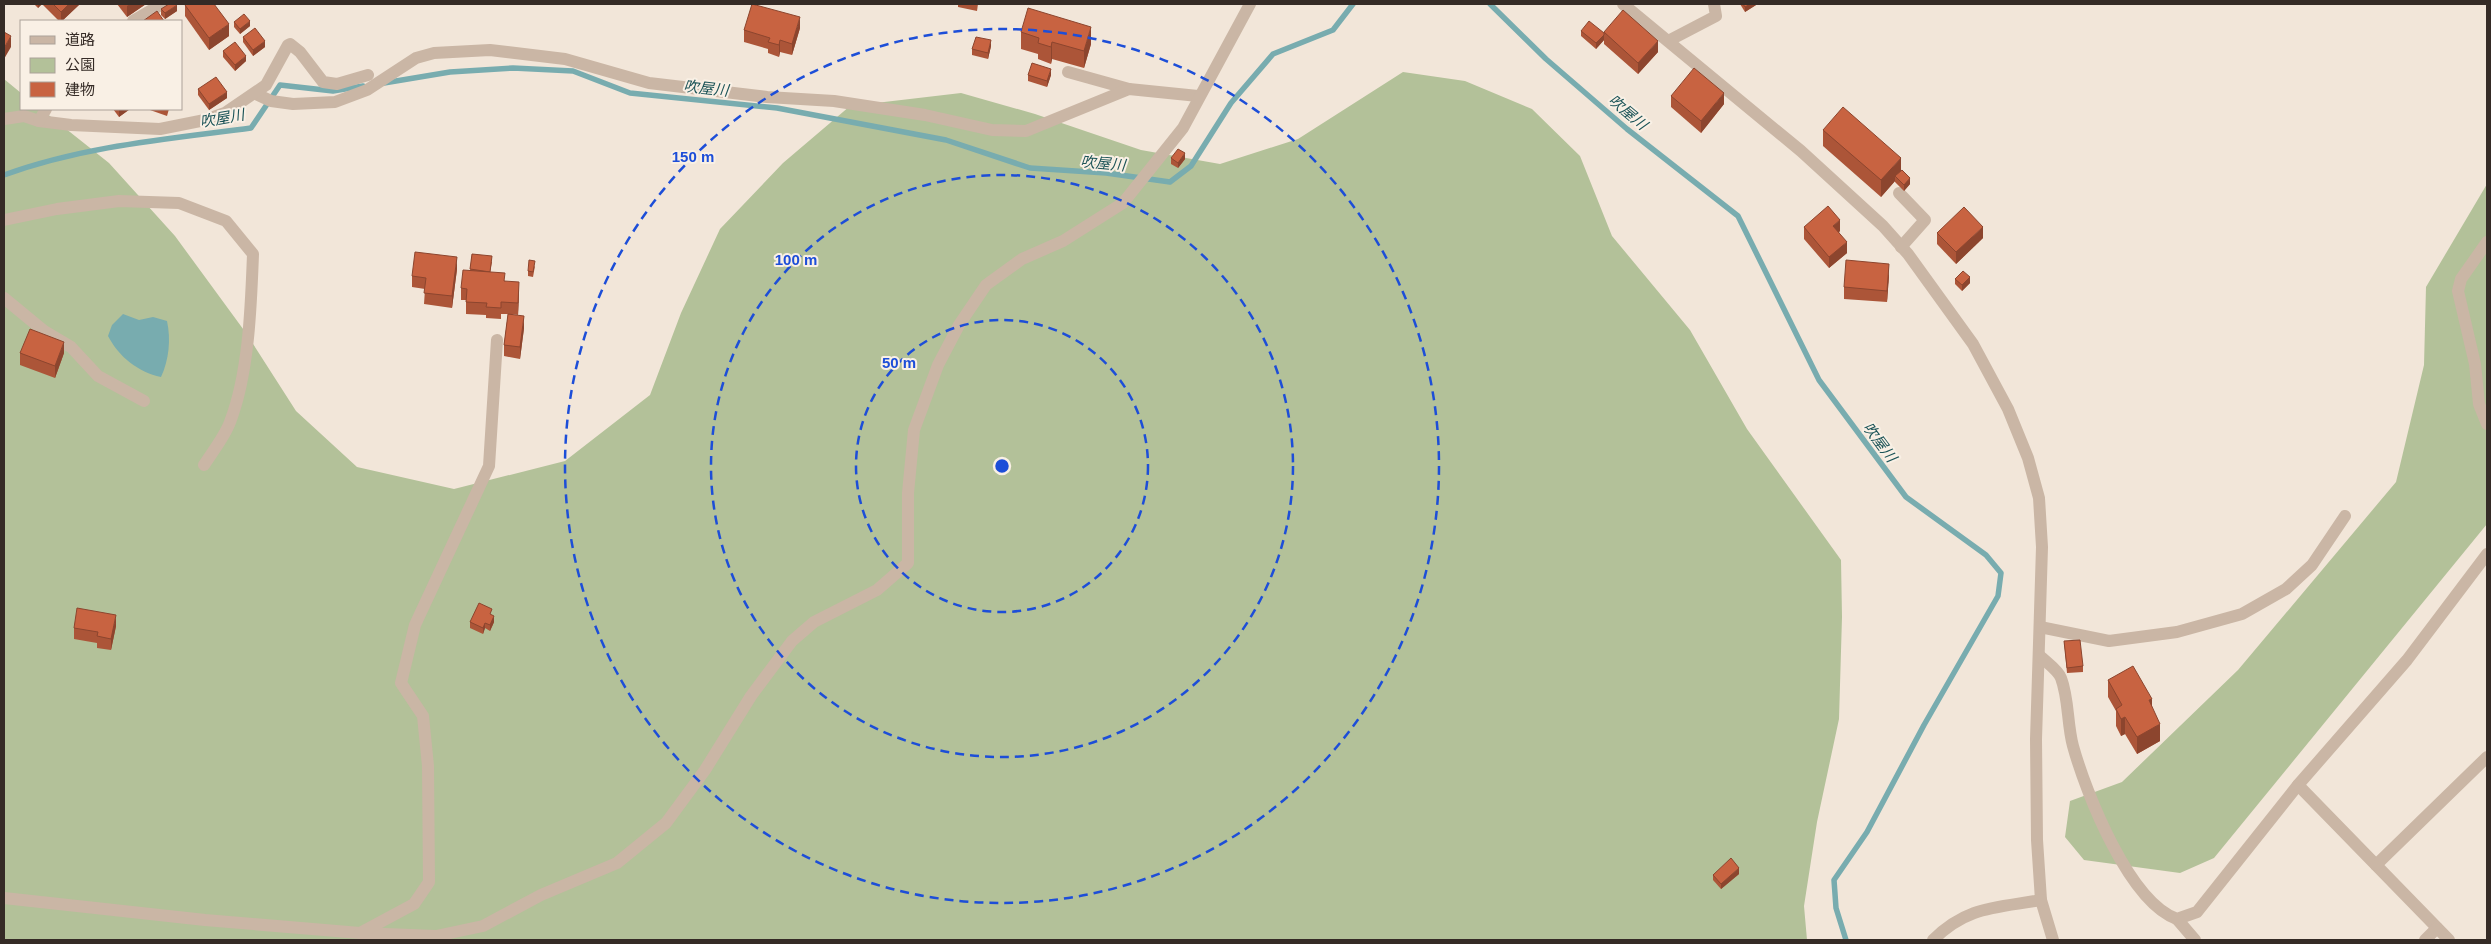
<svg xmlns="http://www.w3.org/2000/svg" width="2491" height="944" viewBox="0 0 2491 944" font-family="Helvetica,'Noto Sans JP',sans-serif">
  <rect width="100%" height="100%" fill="#f2e6d9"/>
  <g fill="#b3c199">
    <polygon points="1403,72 1465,81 1532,109 1580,156 1612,236 1690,330 1747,429 1841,560 1842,617 1839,719 1817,822 1804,906 1807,940 4,940 4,79 21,93 21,109 41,109 109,163 175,236 246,333 296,411 357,467 454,489 565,461 650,395 681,313 720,229 783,163 850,106 961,93 1035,114 1141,150 1220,164 1298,139"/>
    <polygon points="2487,184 2487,524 2214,858 2180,873 2084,860 2065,837 2070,801 2122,782 2238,670 2396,482 2424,365 2426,287"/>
  </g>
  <path fill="#78acaf" d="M123,314L139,320L153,317L167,321C171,339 169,360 161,377C138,372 119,357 108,336L112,325Z"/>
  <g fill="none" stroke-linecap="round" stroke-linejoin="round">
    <g stroke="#78acaf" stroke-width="5.5">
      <polyline points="1490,4 1546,59 1627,129 1738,216 1819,380 1906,497 1986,555 2001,573 1998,596 1924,725 1867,832 1834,880 1836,908 1846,940"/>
      <polyline points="384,83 450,72 513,68 573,71 630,93 777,108 946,140 1030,168 1106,173 1170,182 1191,166 1231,103 1273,54 1333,30 1353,4"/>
      <path d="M4,175C84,146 167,139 251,128L280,85L333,91L363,86"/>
    </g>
    <g stroke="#cab6a5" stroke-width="12">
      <polyline points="1623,4 1801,151 1883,226 1908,254 1973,344 2008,409 2028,458 2039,498 2042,547 2036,739 2037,840 2041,900 2053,940"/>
      <polyline points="133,21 162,4"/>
      <polyline points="1670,40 1716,16 1714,4"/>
      <polyline points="1068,72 1129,89"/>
      <polyline points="256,94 271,101 293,104 335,102 367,90 416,58 434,53 490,50 565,59 649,83 767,97 834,101 925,115 992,130 1026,131 1129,89 1198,96"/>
      <polyline points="4,119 24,116 39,121 71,125 160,129 205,120 225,113 266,85 288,45 290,44 300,52 323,82 337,84 368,75"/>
      <polyline points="39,121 46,109"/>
      <polyline points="1899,193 1925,220 1901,247"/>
      <path d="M4,220L57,209L119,201L179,203L226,221L253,254C251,306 249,373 230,422C225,436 213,451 204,465"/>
      <polyline points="2487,242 2461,279 2458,291 2475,364 2479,404 2487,424"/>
      <polyline points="4,298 44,331 71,347 98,376 144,401"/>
      <polyline points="2040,627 2109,641 2177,632 2242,614 2286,589 2312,565 2345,516"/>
      <path d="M2040,656C2046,662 2058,670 2061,678C2069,699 2067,724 2073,746C2086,793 2129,902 2177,919L2197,912L2298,785L2407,660L2487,554"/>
      <polyline points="2298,785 2449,940"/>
      <polyline points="2376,865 2487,757"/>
      <polyline points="4,898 205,920 360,933 436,936 483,926 541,895 617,863 666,823 705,770 751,696 792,641 814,622 877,590 908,563 908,493 914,430 938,365 959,325 986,285 1022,259 1063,241 1123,203 1183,128 1250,4"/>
      <polyline points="2177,919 2195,940"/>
      <polyline points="360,933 414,904 429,882 428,766 423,716 401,683 415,625 489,466 497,340"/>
      <path d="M1933,940C1967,906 1996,908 2041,900"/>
      <polyline points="2425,940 2437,928"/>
    </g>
  </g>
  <g fill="#ac5538">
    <polygon points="34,4 80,4 62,21 59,21 42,4 38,8"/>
    <polygon points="117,4 146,4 127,17"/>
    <polygon points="958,4 978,4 977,11 958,7"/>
    <polygon points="1740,4 1756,4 1756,5 1745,12"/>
    <polygon points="185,5 229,36 209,50 185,16"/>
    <polygon points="161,9 177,11 165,19 161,15"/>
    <polygon points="234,22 250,26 240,34 234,27"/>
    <polygon points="800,28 792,55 780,52 779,57 768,53 768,49 744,42 744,30"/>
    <polygon points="1581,31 1604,33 1604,32 1658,52 1638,74 1604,44 1604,40 1596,49 1581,36"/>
    <polygon points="1021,32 1091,44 1084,68 1052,59 1051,64 1038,59 1038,54 1021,49"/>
    <polygon points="243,37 265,47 253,56 243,42"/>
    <polygon points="991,46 988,59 972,55 972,49"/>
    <polygon points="223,51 246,61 235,71 223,57"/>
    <polygon points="1028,75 1051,75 1047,87 1028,81"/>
    <polygon points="198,89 227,98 209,110 198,95"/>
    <polygon points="1671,96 1724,104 1701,133 1671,107"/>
    <polygon points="113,109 130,109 119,117"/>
    <polygon points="150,109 169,109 167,116 150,110"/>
    <polygon points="1823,130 1901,171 1910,184 1904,191 1895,182 1895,181 1881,197 1823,146"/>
    <polygon points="1171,158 1185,159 1178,168 1171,164"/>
    <polygon points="1804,227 1840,231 1839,232 1847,253 1829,268 1804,239"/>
    <polygon points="1937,233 1983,238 1956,264 1937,244"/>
    <polygon points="472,254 492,262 490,272 505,281 519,294 518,315 512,314 524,328 520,359 504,356 504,345 508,314 501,314 501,319 486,318 486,315 466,314 466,300 461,300 461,288 470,271"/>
    <polygon points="535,266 533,277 528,276 528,271"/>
    <polygon points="457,269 452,308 424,304 425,289 412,287 412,276"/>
    <polygon points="1889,275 1887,302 1844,299 1844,287"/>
    <polygon points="1955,279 1970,283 1962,291 1955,284"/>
    <polygon points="20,353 64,353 55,378 20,365"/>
    <polygon points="492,615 494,622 490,631 485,628 483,634 470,628 470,622"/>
    <polygon points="116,626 111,650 97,648 97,643 74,639 74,628"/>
    <polygon points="2064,641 2083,666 2083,672 2067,673"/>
    <polygon points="2108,680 2152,708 2160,741 2137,754 2125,734 2121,736 2116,726 2116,711 2108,697"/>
    <polygon points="1739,874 1721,889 1713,880 1713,875"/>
  </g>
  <g fill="#8c452e">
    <polygon points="38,4 42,4 38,8"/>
    <polygon points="69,4 80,4 62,21 61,21 61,12"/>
    <polygon points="130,4 146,4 127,17 127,6"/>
    <polygon points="1750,4 1756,4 1756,5 1745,12 1745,7"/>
    <polygon points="177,5 177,11 165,19 165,13"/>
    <polygon points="800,17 800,28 792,55 792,44"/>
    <polygon points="250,21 250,26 240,34 240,29"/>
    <polygon points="229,24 229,36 209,50 209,38"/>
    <polygon points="1091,27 1091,44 1084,68 1084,51"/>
    <polygon points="1604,35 1604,40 1596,49 1596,43"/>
    <polygon points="11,36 11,47 4,59 4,48"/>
    <polygon points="780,40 780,52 779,57 779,45"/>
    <polygon points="991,40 991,46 988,59 988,53"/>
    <polygon points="265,41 265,47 253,56 253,50"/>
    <polygon points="1658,41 1658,52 1638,74 1638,63"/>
    <polygon points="1052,42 1052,59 1051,64 1051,47"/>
    <polygon points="246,56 246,61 235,71 235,65"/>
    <polygon points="1051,69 1051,75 1047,87 1047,81"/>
    <polygon points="227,92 227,98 209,110 209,104"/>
    <polygon points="1724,93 1724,104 1701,133 1701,121"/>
    <polygon points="119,109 130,109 119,117"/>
    <polygon points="1185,153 1185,159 1178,168 1178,163"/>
    <polygon points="1901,158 1901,174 1895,176 1895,181 1881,197 1881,180"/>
    <polygon points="1910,178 1910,184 1904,191 1904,185"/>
    <polygon points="1840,220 1840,231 1833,237 1833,226"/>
    <polygon points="1983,227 1983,238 1956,264 1956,252"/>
    <polygon points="1847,242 1847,253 1829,268 1829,257"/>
    <polygon points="457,257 457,269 452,308 452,296"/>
    <polygon points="1889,264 1889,275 1887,302 1887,291"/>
    <polygon points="1970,277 1970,283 1962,291 1962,285"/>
    <polygon points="519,282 519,294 518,315 518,303"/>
    <polygon points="524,316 524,328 520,359 520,347"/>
    <polygon points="64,342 64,353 55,378 55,366"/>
    <polygon points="116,615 116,626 111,650 111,639"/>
    <polygon points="494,616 494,622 490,631 490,625"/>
    <polygon points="485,623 485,628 483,634 483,628"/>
    <polygon points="2152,699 2152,715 2149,700"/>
    <polygon points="2125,717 2125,734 2121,736 2121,719"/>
    <polygon points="2160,724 2160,741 2137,754 2137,737"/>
    <polygon points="1739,868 1739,874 1721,889 1721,884"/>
  </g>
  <g fill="#c86341" stroke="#8c452e">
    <polygon points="53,4 69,4 61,12"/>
    <polygon points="169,4 176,4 177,5 165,13 161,9"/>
    <polygon points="186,4 214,4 229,24 209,38 185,5"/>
    <polygon points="752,4 800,17 792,44 780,40 779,45 768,42 770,38 744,30"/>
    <polygon points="1743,4 1750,4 1745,7"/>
    <polygon points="1028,8 1091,27 1084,51 1052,42 1051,47 1038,43 1039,38 1021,32"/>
    <polygon points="1623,10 1658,41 1638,63 1604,32"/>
    <polygon points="157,11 164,21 143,21"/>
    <polygon points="244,14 250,21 240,29 234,22"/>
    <polygon points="1589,21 1604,33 1604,35 1596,43 1581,31"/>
    <polygon points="255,28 265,41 253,50 243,37"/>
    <polygon points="4,32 11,36 4,48"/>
    <polygon points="976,37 991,40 988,53 972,49"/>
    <polygon points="235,42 246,56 235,65 223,51"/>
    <polygon points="1032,63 1051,69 1047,81 1028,75"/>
    <polygon points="1694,68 1724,93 1701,121 1671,96"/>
    <polygon points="216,77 227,92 209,104 198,89"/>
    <polygon points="1843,107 1901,158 1881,180 1823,130"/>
    <polygon points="1178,149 1185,153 1178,163 1171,158"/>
    <polygon points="1902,170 1910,178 1904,185 1895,176"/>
    <polygon points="1828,206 1840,220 1833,226 1847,242 1829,257 1804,227"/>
    <polygon points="1964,207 1983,227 1956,252 1937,233"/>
    <polygon points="415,252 457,257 452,296 424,293 426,278 412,276"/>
    <polygon points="472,254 492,256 490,272 470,269"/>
    <polygon points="529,260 535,261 533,272 528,271"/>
    <polygon points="1846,260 1889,264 1887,291 1844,287"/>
    <polygon points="463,270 505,273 504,281 519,282 518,303 501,302 501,308 486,307 487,303 466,302 467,289 461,288"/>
    <polygon points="1963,271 1970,277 1962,285 1955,279"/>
    <polygon points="508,314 524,316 520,347 504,345"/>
    <polygon points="30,329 64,342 55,366 20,353"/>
    <polygon points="479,603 492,609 490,614 494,616 490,625 485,623 483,628 470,622"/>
    <polygon points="77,608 116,615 111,639 97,636 98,632 74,628"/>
    <polygon points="2080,640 2083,666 2067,668 2064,641"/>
    <polygon points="2133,666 2152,699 2149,700 2160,724 2137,737 2125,717 2121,719 2116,709 2122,705 2108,680"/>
    <polygon points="1731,858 1739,868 1721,884 1713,875"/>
  </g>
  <g fill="none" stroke="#1d4ed8" stroke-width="2.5" stroke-dasharray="9 6">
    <circle cx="1002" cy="466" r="146"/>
    <circle cx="1002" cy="466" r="291"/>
    <circle cx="1002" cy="466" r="437"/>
  </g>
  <g text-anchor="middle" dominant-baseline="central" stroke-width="4" stroke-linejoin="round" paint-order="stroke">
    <g font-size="15" font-style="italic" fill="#1b5357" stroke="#f9f0e5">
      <text transform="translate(706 88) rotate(6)">吹屋川</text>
      <text transform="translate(1628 112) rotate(40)">吹屋川</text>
      <text transform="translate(222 118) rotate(-10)">吹屋川</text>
      <text transform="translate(1103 163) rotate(5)">吹屋川</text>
      <text transform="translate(1880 442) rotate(53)">吹屋川</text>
    </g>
  </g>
  <circle cx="1002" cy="466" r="8" fill="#1d4ed8" stroke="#f9f0e5" stroke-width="2.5"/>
  <g font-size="15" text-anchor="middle" font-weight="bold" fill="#1d4ed8" stroke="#f9f0e5" stroke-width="4" stroke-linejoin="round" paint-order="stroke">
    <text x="693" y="162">150 m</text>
    <text x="796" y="265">100 m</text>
    <text x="899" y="368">50 m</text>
  </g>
  <rect width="2491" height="944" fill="none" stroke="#352b26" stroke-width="10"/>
  <rect x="20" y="20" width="162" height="90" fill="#f9f0e5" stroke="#aba199"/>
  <rect x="30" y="36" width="25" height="8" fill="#cab6a5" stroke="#aba199"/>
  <text x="65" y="45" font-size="15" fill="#352b26">道路</text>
  <rect x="30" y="58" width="25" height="15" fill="#b3c199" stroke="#aba199"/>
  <text x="65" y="70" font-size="15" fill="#352b26">公園</text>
  <rect x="30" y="82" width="25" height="15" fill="#c86341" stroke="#aba199"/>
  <text x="65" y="95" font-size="15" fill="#352b26">建物</text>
</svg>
